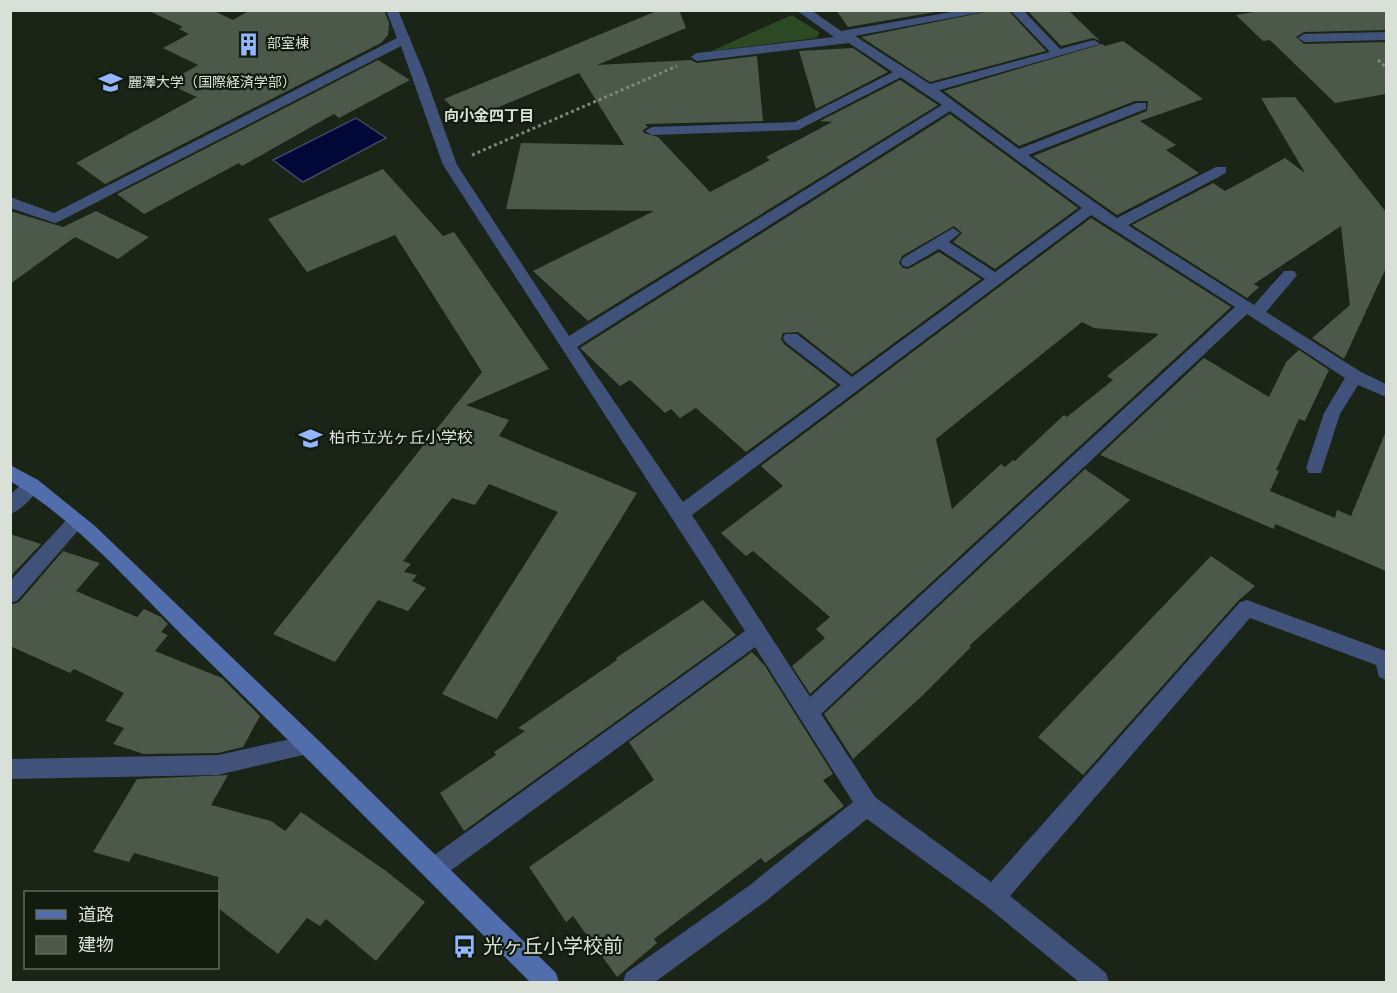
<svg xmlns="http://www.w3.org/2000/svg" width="1397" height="993" viewBox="0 0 1397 993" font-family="'Source Sans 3','Noto Sans JP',sans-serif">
  <rect width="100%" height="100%" fill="#1a2417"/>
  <polygon fill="#2d4924" points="792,15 820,33 816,38 711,51"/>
  <polygon fill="#010736" stroke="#424866" stroke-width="1.5" points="356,118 386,138 303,182 273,160"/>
  <g fill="#4c5849" fill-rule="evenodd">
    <polygon points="147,10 212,10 233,20 250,10 384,10 389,23 388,35 381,43 105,184 76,163 197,97 170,85 176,81 172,80 198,65 163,48 189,34 179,29 183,27"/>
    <polygon points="659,10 679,10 686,28 597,65 691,60 697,63 757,56 763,121 645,124 648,127 643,130 644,133 658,137 710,192 770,160 766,157 832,122 820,121 900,80 938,105 588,321 533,271 654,211 506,209 521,143 624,145 579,73 466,121 444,99"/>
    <polygon points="836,10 947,10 848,27"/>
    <polygon points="995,10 1008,10 1046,51 930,82 861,37"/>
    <polygon points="1027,10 1068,10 1100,41 1093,38 1061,46"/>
    <polygon points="1266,10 1386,10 1386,30 1304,32 1296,37 1304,44 1386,42 1386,94 1335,103 1270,40 1263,41 1236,15"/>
    <polygon points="1123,41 1203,99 1140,121 1176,145 1166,150 1199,173 1117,215 1033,156 1147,111 1148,101 1135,101 1019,146 944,91 1102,44 1105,46"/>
    <polygon points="853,48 888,72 816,109 799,51"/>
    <polygon points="378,60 410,80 339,118 334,114 242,166 239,163 144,214 117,194"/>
    <polygon points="1295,97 1386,212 1386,268 1344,359 1312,338 1350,305 1341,226 1254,284 1259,287 1247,298 1132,225 1213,183 1225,191 1285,158 1305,173 1261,98"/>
    <polygon points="950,114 1078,208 995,269 953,242 962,233 954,226 902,256 899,263 903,268 908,269 939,252 981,279 852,374 798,332 783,333 781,339 784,344 837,385 746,452 696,408 680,418 671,409 665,413 630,380 620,386 580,348"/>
    <polygon points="383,169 443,236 454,232 549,369 466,405 509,420 499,436 637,493 497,719 442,694 558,512 489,484 475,505 452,498 403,561 411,564 404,572 417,575 412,581 426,588 408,611 378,600 335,662 273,634 482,372 395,235 307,272 268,219"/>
    <polygon points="10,211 63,227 96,211 149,237 118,259 75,237 10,284"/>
    <path d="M1091,218L1231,307L810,694L792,666L825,638L816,629L830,617L753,551L746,556L721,533L783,486L761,466ZM1082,322L1094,328L1159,334L1107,376L1113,380L1067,417L1064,415L1015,461L1013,460L1005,467L1001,464L952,509L936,439Z"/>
    <polygon points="1299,350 1329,370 1305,421 1299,419 1276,470 1279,471 1270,491 1335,518 1337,510 1351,516 1386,431 1386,571 1275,524 1274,529 1100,455 1204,358 1269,397 1286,362"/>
    <polygon points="1085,469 1130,500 969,646 971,647 922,696 853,759 824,714"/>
    <polygon points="10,534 41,544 10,577"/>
    <polygon points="63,551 100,563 76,591 137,617 144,609 161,617 168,624 161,632 168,635 155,651 222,678 260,716 243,747 218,753 144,754 113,744 124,728 105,721 124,693 74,669 70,673 10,646 10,605 19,602"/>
    <polygon points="1211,556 1255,586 1238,601 1083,775 1038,737"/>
    <polygon points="703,600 736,635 464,831 440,793 496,755 494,752 525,731 518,728 617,660 616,658"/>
    <polygon points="752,652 765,666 833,774 823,780 844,806 765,863 761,858 654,939 657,943 617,977 573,916 566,922 529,867 654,780 629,742"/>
    <polygon points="228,775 211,805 271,821 285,831 301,812 386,871 425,902 376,961 326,919 320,926 307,918 278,954 218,908 218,877 134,853 129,862 93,852 137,779"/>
  </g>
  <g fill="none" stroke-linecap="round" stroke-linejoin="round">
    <g stroke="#7e867c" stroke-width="3" stroke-dasharray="3 3" stroke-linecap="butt">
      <polyline points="1378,60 1386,67"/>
      <polyline points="472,155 677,66"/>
    </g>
    <g fill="#405279" fill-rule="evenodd">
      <polygon points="1010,10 1023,10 1060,49 1094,40 1100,44 933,92 923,92 923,86 1050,52"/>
      <polygon points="901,68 905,69 905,75 798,130 652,135 645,131 652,127 795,122"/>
    </g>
    <g fill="#405279" fill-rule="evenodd">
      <path d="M386,10H398L425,75L457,165L569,336L942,105L849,43L697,61L691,57L697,53L834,37L796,10H811L841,31L963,10H993L855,36L933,86L1019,149L1136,103H1146V109L1028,155L1117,218L1216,167H1226V173L1128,225L1254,305L1284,271H1294L1297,275L1294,279L1266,312L1361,372L1386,384V397L1358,385L1340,414L1321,473H1309L1306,468L1324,413L1345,378L1247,314L821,714L875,797L991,882L1240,602L1247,600L1386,651V680L1379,677L1376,665L1250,618L1010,896L1106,973L1109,982H1079L985,905L867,819L766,901L655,982H623L626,973L750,885L853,802L755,647L442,877L434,880L426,877L423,869L426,861L745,631L443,165L401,46L60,221L55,223L10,208V198H13L54,213L397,38ZM950,111L1082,208L995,272L949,242L960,233L953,228L903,258L901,262L903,266L908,267L939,249L985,279L852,377L797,334H785L783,338L785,342L841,385L683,502L577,347ZM1091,215L1235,307L810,697L692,515Z"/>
      <polygon points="1386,32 1386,40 1304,42 1298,38 1304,34"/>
      <path d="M32,478L38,480L41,485C35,495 22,510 10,514V495L26,480Z"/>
      <polygon points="76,514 82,516 85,521 82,526 17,601 10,603 10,581 70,516"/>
      <polygon points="309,735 316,738 320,745 316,752 218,775 10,779 10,759 218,755"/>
    </g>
    <path fill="#516dab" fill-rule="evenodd" d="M10,465L38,480L95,526L316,738L556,973L559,982H530C418,870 306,757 192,645C135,589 79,522 10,481Z"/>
  </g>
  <defs>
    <symbol id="building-bare" viewBox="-9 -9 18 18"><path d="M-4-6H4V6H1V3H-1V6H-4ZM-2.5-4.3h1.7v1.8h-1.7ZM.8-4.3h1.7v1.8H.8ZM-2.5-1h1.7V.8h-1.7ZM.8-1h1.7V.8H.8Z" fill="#95b6fd" stroke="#111b0e" stroke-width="2.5" paint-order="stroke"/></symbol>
    <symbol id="university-bare" viewBox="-9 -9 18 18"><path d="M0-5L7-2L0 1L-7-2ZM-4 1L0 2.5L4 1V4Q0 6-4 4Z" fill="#95b6fd" stroke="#111b0e" stroke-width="2.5" paint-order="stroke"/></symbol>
    <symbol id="school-bare" viewBox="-9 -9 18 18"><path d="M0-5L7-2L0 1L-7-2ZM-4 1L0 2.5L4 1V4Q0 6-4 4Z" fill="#95b6fd" stroke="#111b0e" stroke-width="2.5" paint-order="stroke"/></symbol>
    <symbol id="bus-bare" viewBox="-9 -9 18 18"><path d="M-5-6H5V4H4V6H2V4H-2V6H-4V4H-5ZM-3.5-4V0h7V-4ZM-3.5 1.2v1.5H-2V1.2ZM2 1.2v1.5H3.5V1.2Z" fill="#95b6fd" stroke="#111b0e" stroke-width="2.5" paint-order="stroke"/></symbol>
  </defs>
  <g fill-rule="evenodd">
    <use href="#building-bare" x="232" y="28" width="33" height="33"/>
    <use href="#university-bare" x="94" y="66" width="33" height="33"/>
    <use href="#school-bare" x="294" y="422" width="33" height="33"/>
    <use href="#bus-bare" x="448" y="930" width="33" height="33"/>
  </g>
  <g text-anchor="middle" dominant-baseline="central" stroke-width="4.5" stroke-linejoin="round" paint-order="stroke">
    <g font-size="14" fill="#d9e0d7" stroke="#111b0e" text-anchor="start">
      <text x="267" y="44">部室棟</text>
      <text x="128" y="83">麗澤大学（国際経済学部）</text>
    </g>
    <g font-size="15" font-weight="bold" fill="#d9e0d7" stroke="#111b0e">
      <text x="489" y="116">向小金四丁目</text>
    </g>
    <g font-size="16" fill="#d9e0d7" stroke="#111b0e" text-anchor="start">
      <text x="329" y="438">柏市立光ヶ丘小学校</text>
    </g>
    <g font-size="20" fill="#d9e0d7" stroke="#111b0e" text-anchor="start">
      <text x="483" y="947">光ヶ丘小学校前</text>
    </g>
  </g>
  <rect width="1397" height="993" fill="none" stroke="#d9e0d7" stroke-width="24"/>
  <rect x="24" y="891" width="195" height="78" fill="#111b0e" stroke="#616a5e" stroke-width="1.5"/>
  <rect x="36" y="910" width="30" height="9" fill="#516dab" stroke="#616a5e" stroke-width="1.5"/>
  <text x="78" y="921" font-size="18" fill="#d9e0d7">道路</text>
  <rect x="36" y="936" width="30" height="18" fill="#4c5849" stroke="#616a5e" stroke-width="1.5"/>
  <text x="78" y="951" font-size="18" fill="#d9e0d7">建物</text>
</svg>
